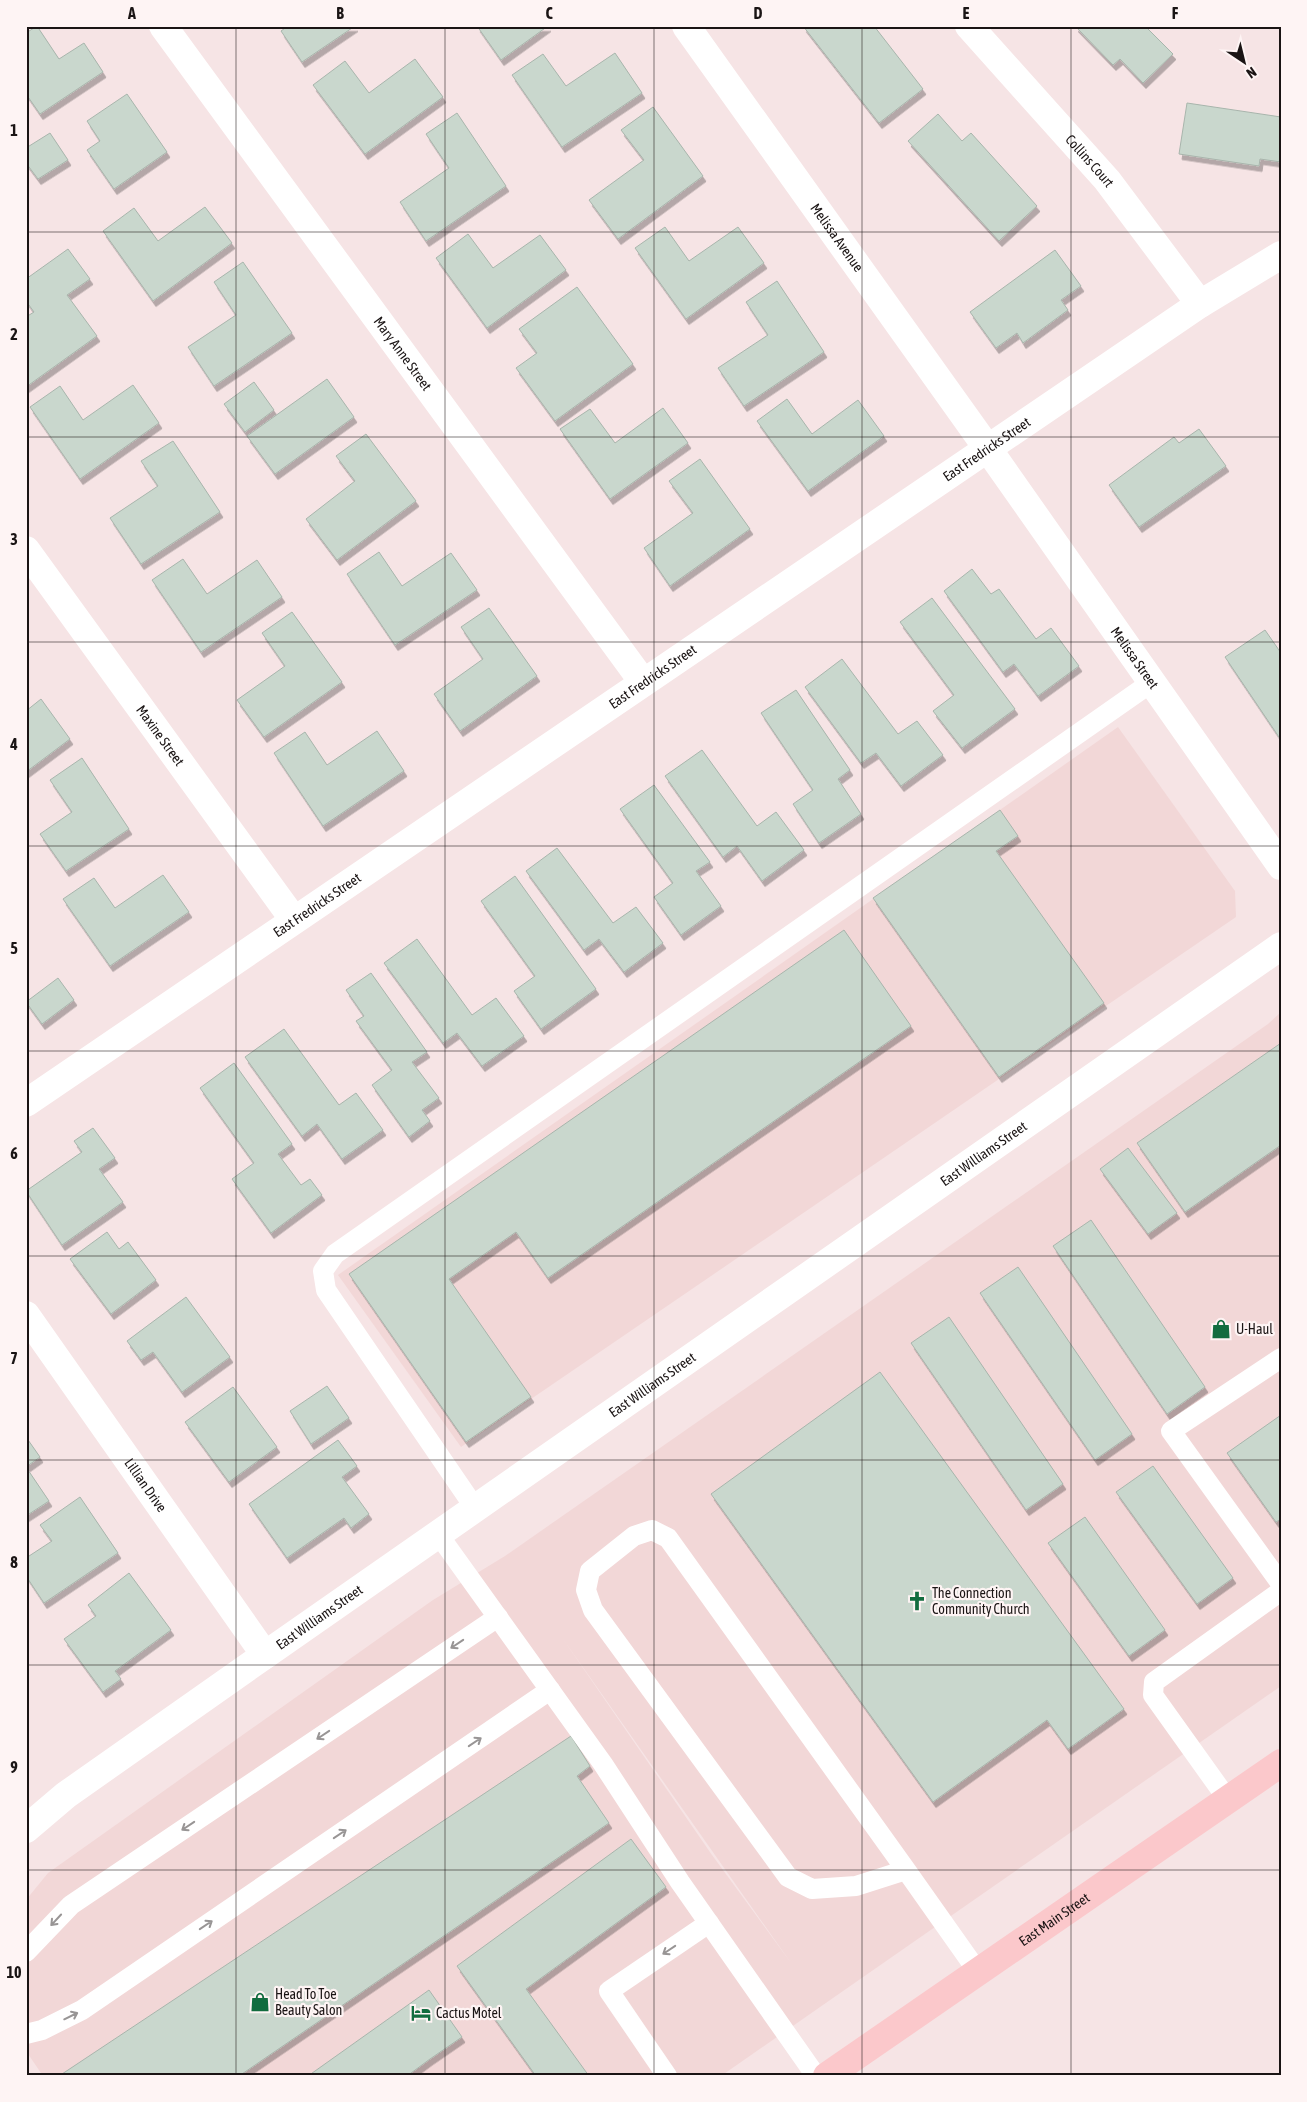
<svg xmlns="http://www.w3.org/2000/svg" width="1307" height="2102" viewBox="0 0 1307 2102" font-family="'Asap Condensed',sans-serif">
  <defs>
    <filter id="shadow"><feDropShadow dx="3" dy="5.5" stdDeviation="0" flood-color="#0004"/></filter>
  </defs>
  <rect width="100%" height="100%" fill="#f6e4e5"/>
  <g fill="#f2d7d7" fill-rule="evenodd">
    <polygon points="1118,727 1235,891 1236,917 461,1447 338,1275"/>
    <path d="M1281,1012V1686L721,2076H43L26,2051V1900L48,1873L433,1600L505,1556L1268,1024ZM563,1639L791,1963L712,1855Z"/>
  </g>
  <g fill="#c9d7cd" stroke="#a8b5ac" filter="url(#shadow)">
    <polygon points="37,26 59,59 84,43 103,72 40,114 26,94 26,33"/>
    <polygon points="288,26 355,26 302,62 281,31"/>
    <polygon points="477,26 548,26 501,60"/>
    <polygon points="803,26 874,26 923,89 879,123"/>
    <polygon points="1075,26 1145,26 1173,54 1143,83 1120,59 1113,65"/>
    <polygon points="615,53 642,93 562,147 512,75 543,54 566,86"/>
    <polygon points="415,59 443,97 365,154 313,85 345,61 369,93"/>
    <polygon points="127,94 167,152 114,189 87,150 100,141 87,121"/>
    <polygon points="1187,103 1281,117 1281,162 1260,159 1259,166 1179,154"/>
    <polygon points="653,107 703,176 618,239 589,200 644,160 621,130"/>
    <polygon points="457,113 506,186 426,241 400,202 449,168 426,134"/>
    <polygon points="938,114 962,141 971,133 1037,206 999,241 908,141"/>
    <polygon points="50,133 68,160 38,179 26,163 26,148"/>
    <polygon points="205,207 232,243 153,301 103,231 134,208 158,241"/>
    <polygon points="665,227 689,261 738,227 764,263 686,319 635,248"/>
    <polygon points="468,234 493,268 540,235 566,270 487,328 436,258"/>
    <polygon points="68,249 90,279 67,295 97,336 26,387 26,317 34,312 26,301 26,279"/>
    <polygon points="1055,250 1081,286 1061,300 1068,310 1023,343 1017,333 996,348 970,312"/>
    <polygon points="243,262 292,333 214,386 188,347 236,315 214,282"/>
    <polygon points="777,281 824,352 744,406 718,368 768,335 746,302"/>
    <polygon points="577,287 633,364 555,421 516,368 537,353 519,329"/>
    <polygon points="327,379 354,417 275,474 247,436"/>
    <polygon points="254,382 274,410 245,432 224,404"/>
    <polygon points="133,385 159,423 80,479 30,407 60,386 83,420"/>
    <polygon points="787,399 812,434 858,400 884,436 808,491 757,421"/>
    <polygon points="663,408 688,443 610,499 560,429 590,409 615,443"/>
    <polygon points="1199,429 1226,466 1139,527 1109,485 1174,437 1179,443"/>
    <polygon points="366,434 416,501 337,560 306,519 355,481 336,456"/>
    <polygon points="173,441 220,512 141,564 110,518 158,486 141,461"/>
    <polygon points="700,459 750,529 670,586 644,548 693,513 669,481"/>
    <polygon points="379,552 402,586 451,553 477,590 395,645 347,574"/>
    <polygon points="183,559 207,594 257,560 282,597 201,652 152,580"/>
    <polygon points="972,569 991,594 999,589 1036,639 1051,628 1079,666 1038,696 1014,664 1003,672 944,591"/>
    <polygon points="932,598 1015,709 962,748 933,711 954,695 900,622"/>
    <polygon points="489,608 537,676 460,731 434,694 483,659 461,627"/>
    <polygon points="292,612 342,682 264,737 237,700 285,666 262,633"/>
    <polygon points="1265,630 1281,653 1281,740 1225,657"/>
    <polygon points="842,659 898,734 917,721 943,755 901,786 876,753 861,763 805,687"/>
    <polygon points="796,690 850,770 838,779 861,814 819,843 793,804 813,790 761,713"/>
    <polygon points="41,699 70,739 26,772 26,711"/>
    <polygon points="377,731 404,771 323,826 274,753 305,732 327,765"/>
    <polygon points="702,750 757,826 776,812 804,850 762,881 737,846 723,857 665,776"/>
    <polygon points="82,758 129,829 66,871 40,834 72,812 50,780"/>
    <polygon points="654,785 710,862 696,871 721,906 681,935 654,897 673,883 620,809"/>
    <polygon points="1000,810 1018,836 996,851 1104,1003 999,1077 873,898"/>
    <polygon points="557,848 613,923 636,907 663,943 624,972 599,939 584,950 526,871"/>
    <polygon points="163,875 189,912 110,966 63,899 94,878 115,908"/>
    <polygon points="515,876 596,989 541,1029 514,991 535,976 481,901"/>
    <polygon points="844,930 911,1026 548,1278 516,1232 449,1279 531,1397 466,1442 349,1274"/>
    <polygon points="417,939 472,1015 496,998 524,1036 482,1066 457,1033 443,1043 384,963"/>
    <polygon points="371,973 427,1052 412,1062 439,1098 422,1110 430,1121 409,1137 372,1085 392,1070 356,1021 364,1016 346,990"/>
    <polygon points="58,978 74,1000 42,1024 26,1002"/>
    <polygon points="284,1029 339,1105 356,1093 383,1130 342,1159 317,1124 302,1136 245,1057"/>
    <polygon points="1281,1043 1281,1145 1185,1212 1137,1143"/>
    <polygon points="234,1063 292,1144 278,1154 301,1185 310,1179 322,1195 271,1233 232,1179 254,1163 200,1088"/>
    <polygon points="93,1128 115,1158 99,1169 123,1202 62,1245 26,1191 82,1152 74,1141"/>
    <polygon points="1128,1148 1177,1213 1148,1234 1100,1169"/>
    <polygon points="1091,1220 1205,1387 1167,1414 1053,1246"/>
    <polygon points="107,1232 119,1249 128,1242 156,1280 111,1314 70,1259"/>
    <polygon points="1018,1267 1132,1434 1095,1460 980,1293"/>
    <polygon points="186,1297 230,1357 182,1392 153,1352 141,1360 127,1341"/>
    <polygon points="949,1317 1063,1484 1026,1510 911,1343"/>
    <polygon points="880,1372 1124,1709 1068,1749 1047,1720 933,1802 711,1494"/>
    <polygon points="327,1386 349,1418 311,1444 290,1411"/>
    <polygon points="233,1387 277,1447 229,1482 185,1422"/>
    <polygon points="1281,1415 1281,1519 1276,1522 1227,1453"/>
    <polygon points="26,1437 40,1457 26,1467"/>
    <polygon points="338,1440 357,1466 342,1477 369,1514 351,1528 344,1518 287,1558 249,1504"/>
    <polygon points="1153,1466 1233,1578 1197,1604 1116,1492"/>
    <polygon points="26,1467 49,1501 26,1516"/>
    <polygon points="80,1497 118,1553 44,1603 26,1576 26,1558 52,1541 40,1525"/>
    <polygon points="1085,1517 1165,1630 1129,1656 1048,1543"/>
    <polygon points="129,1573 171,1630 115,1671 121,1679 103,1692 64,1639 96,1616 88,1605"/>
    <polygon points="571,1736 590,1766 577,1776 609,1823 239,2076 64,2076 62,2074"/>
    <polygon points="631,1839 666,1887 526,1989 589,2076 536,2076 457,1966"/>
    <polygon points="429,1990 462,2037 430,2059 407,2076 308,2076"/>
  </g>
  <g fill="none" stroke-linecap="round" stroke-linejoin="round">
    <g stroke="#fff" stroke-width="20">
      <polyline points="1281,1358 1171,1431 1281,1584"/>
      <polyline points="475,1508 326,1290 323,1271 335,1254 1152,682"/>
      <polyline points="438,1534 603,1764 680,1882 816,2076"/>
      <polyline points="1228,1800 1153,1695 1154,1682 1281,1591"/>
      <polyline points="906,1870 856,1886 812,1889 788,1877 593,1610 586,1590 590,1571 634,1536 652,1530 668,1538 906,1870 978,1972"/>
      <polyline points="26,1952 71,1905 498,1617"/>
      <polyline points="26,2034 42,2030 82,2010 550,1690"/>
      <polyline points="667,2076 609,1991 709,1923"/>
    </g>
    <g stroke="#fff" stroke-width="28">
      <path id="s1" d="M163,26L643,682"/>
      <path id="s2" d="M686,26L988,449L1281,866"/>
      <path id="s3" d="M969,26L1107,180L1200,304"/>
      <path id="s4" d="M26,550L294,920"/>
      <path id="s5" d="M26,1103L1200,304L1281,255"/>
      <path id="s6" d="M26,1315L265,1655"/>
      <path id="s7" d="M26,1829L66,1795L265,1655L1281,946"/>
    </g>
    <path stroke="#fbc8cb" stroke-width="28" id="s8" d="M827,2076L1281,1763"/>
  </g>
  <defs><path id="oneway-shaft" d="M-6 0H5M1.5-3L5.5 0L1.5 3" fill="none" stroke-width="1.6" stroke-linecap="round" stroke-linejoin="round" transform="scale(1.25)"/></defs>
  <g stroke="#989595">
    <use href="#oneway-shaft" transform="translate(457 1644) rotate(146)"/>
    <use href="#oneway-shaft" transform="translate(323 1735) rotate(146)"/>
    <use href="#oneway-shaft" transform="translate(475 1742) rotate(-34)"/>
    <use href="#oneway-shaft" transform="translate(188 1826) rotate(146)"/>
    <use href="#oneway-shaft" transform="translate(340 1834) rotate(-34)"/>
    <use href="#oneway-shaft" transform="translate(56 1920) rotate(133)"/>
    <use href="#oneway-shaft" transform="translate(206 1925) rotate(-34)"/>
    <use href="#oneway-shaft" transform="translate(669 1950) rotate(146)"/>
    <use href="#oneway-shaft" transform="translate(71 2016) rotate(-26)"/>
  </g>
  <path fill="none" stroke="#1a1414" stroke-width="1" stroke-opacity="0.55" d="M236,26V2076M445,26V2076M654,26V2076M862,26V2076M1071,26V2076M26,232H1281M26,437H1281M26,642H1281M26,846H1281M26,1051H1281M26,1256H1281M26,1460H1281M26,1665H1281M26,1870H1281"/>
  <defs>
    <symbol id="shop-bare" viewBox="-9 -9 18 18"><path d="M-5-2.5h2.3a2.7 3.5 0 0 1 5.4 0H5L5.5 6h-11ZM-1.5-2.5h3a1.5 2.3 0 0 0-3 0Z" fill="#126c3f" stroke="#fef4f4" stroke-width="2.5" paint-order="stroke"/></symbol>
    <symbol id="church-bare" viewBox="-9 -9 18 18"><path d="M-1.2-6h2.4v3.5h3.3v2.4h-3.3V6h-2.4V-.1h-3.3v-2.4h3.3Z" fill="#126c3f" stroke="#fef4f4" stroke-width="2.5" paint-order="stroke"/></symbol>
    <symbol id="hotel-bare" viewBox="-9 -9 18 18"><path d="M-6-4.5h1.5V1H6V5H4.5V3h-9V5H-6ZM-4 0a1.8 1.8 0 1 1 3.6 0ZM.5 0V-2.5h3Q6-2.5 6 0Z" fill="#126c3f" stroke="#fef4f4" stroke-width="2.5" paint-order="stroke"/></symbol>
  </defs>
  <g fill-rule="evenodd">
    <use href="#shop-bare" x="1207" y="1315" width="28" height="28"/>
    <use href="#church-bare" x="903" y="1587" width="28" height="28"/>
    <use href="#shop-bare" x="246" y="1988" width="28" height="28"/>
    <use href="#hotel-bare" x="407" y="1999" width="28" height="28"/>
  </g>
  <g text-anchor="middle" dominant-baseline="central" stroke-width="4.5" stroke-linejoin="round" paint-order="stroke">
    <g font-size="14" fill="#1a1414" stroke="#fef4f4">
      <text stroke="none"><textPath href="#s3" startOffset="181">Collins Court</textPath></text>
      <text stroke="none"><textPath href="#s2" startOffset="260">Melissa Avenue</textPath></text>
      <text stroke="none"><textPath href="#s1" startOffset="406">Mary Anne Street</textPath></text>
      <text stroke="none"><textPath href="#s5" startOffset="1162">East Fredricks Street</textPath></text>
      <text stroke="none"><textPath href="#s2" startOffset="775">Melissa Street</textPath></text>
      <text stroke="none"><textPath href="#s5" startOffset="758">East Fredricks Street</textPath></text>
      <text stroke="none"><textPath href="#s4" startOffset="229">Maxine Street</textPath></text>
      <text stroke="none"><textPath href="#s5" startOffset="352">East Fredricks Street</textPath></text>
      <text stroke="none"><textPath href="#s7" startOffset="1172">East Williams Street</textPath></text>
      <text stroke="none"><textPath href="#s7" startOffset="768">East Williams Street</textPath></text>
      <text stroke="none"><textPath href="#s6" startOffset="208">Lillian Drive</textPath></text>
      <text stroke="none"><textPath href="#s7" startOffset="362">East Williams Street</textPath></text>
      <text stroke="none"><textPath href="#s8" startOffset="276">East Main Street</textPath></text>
    </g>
    <g font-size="14" fill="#1a1414" stroke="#fef4f4" text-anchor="start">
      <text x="1236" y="1329">U-Haul</text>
      <text x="932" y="1593">The Connection<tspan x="932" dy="16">Community Church</tspan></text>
      <text x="275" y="1994">Head To Toe<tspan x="275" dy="16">Beauty Salon</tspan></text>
      <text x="436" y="2013">Cactus Motel</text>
    </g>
  </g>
  <rect width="1307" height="2102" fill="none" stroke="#fef4f4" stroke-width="55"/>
  <g transform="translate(1244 62) rotate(145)" stroke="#fef4f4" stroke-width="4" paint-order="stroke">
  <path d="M0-4L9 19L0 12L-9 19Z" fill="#1a1414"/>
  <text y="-8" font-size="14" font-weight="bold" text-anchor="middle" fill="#1a1414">N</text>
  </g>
  <rect x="28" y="28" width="1252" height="2046" fill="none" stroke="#1a1414" stroke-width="2"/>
  <g font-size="16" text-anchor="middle" font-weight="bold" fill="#1a1414">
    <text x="132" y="19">A</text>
    <text x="340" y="19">B</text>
    <text x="549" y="19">C</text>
    <text x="758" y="19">D</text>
    <text x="966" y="19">E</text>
    <text x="1175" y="19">F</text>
    <text x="14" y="136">1</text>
    <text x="14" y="340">2</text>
    <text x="14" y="545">3</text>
    <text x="14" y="750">4</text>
    <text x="14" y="954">5</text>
    <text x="14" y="1159">6</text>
    <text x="14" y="1364">7</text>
    <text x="14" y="1568">8</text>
    <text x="14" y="1773">9</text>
    <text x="14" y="1978">10</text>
  </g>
</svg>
